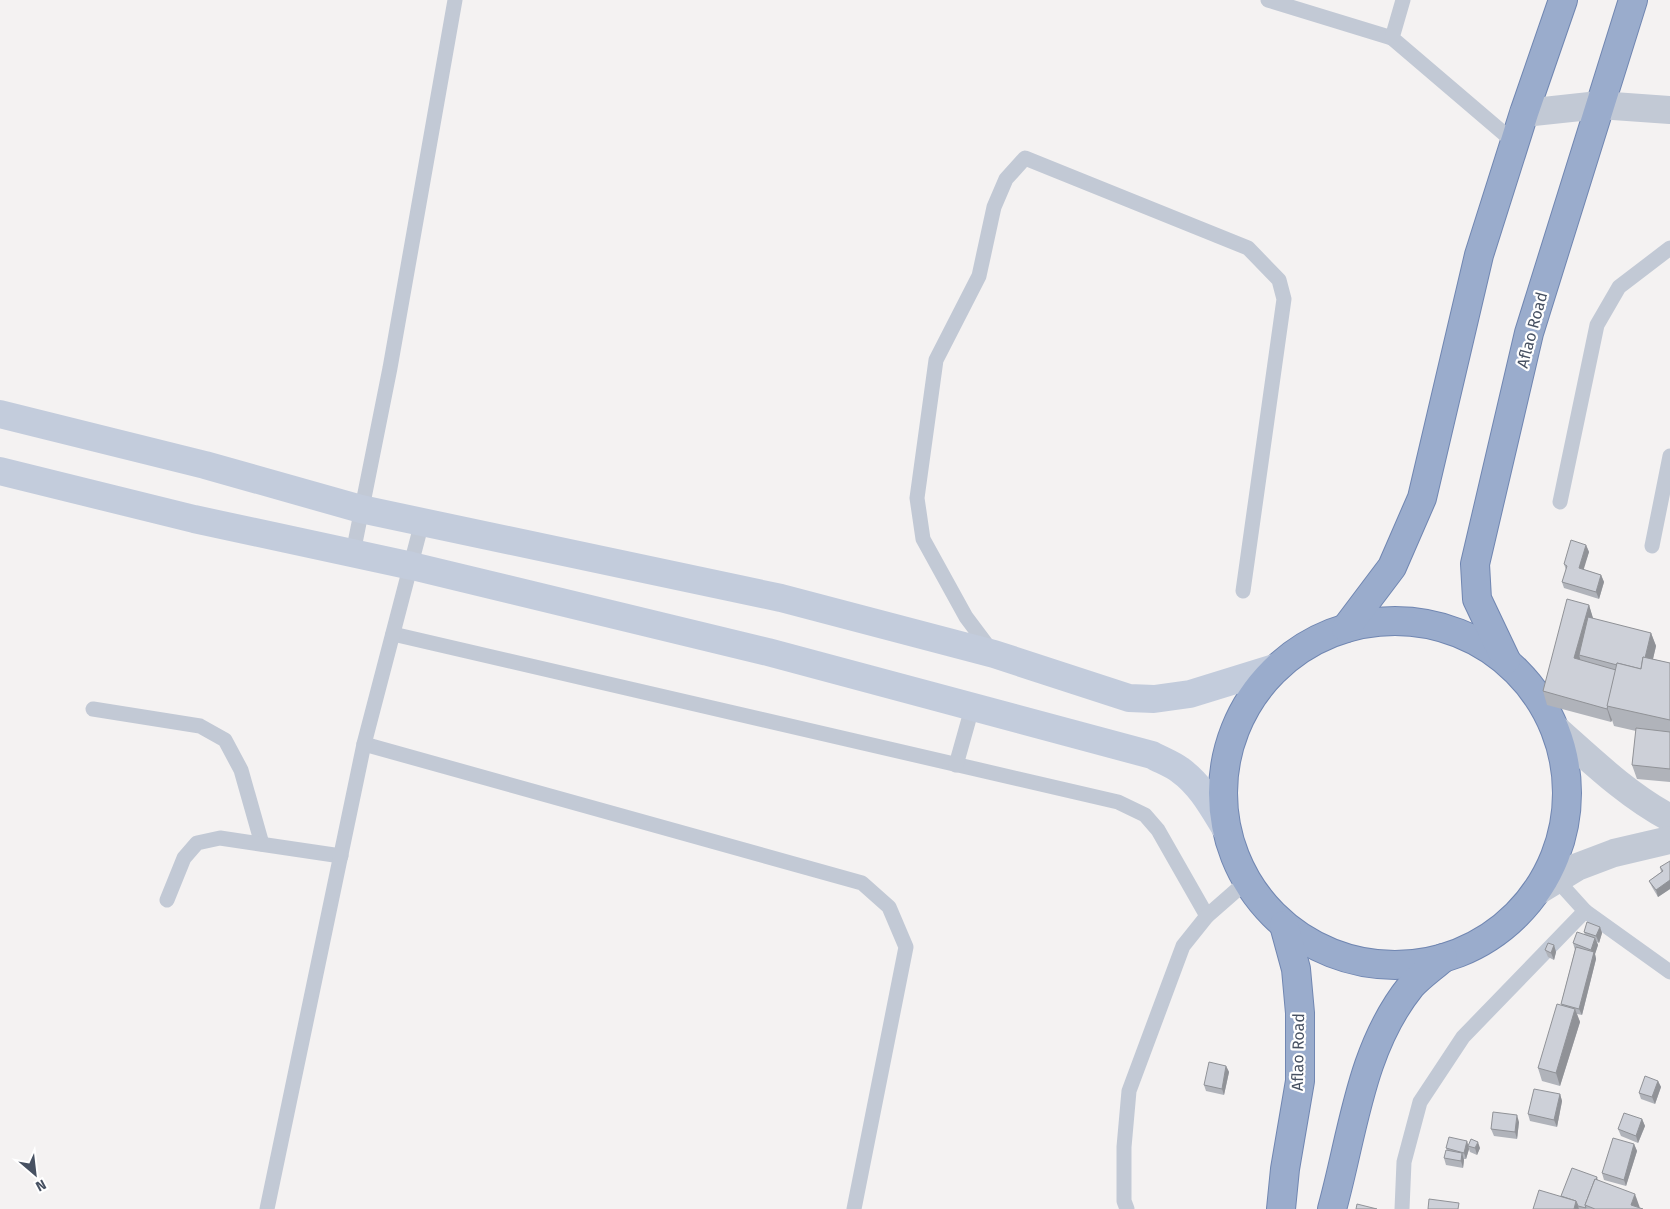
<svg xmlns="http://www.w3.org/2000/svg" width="1670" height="1209" viewBox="0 0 1670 1209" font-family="'Fira Sans',sans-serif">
  <rect width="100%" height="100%" fill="#f4f2f2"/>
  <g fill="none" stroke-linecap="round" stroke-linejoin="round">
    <defs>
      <g id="trunk">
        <circle cx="1395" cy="793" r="172"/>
        <polyline points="1346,628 1392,567 1422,498 1479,255 1524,113 1563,0"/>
        <polyline points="1506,660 1477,599 1475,564 1529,333 1633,0"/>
        <polyline points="1281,1209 1285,1169 1300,1081 1300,1013 1296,969 1284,925"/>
        <path d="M1332,1209C1353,1134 1360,1049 1411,986C1420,976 1433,967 1443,958"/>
      </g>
    </defs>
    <use href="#trunk" stroke="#7086b1" stroke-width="30"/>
    <g stroke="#c2c9d5" stroke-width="15">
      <polyline points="1268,0 1392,38"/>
      <polyline points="1403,0 1392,38 1515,143"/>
      <polyline points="1560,502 1597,325 1619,287 1670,248"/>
      <polyline points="1652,546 1670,456"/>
      <polyline points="353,553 390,368 455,0"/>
      <polyline points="393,634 1118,802 1145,815 1158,830 1207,916"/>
      <polyline points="993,653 966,617 923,539 917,498 936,360 979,276 994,207 1006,179 1025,158 1248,248 1279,280 1284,299 1243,591"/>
      <polyline points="93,709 200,726 225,740 241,770 262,844"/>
      <polyline points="364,744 862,883 889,907 906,947 854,1209"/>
      <polyline points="956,765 972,708"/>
      <polyline points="1557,880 1585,911 1670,972"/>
      <polyline points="167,900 184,858 197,843 220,838 341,856"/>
      <polyline points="267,1209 364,744 422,522"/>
      <polyline points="1127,1209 1124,1201 1124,1147 1129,1091 1183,946 1207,916 1247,881"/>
      <polyline points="1402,1209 1404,1162 1420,1102 1463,1037 1585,911"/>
    </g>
    <polyline stroke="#c2c9d5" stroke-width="28" points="1524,113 1599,105 1670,110"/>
    <g stroke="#c2c9d5" stroke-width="28">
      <path d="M1556,729C1592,761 1627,795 1670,818"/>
      <polyline points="1536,892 1577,867 1614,853 1670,840"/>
    </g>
    <g stroke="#c3ccdc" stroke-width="28">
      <polyline points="0,414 205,465 361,509 781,598 994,654 1129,698 1154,699 1190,694 1274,668"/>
      <path d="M0,471L194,519L412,566L768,652L1152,755C1161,760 1172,764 1180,770C1201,785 1213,808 1226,829"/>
    </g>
    <use href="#trunk" stroke="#9aaccc" stroke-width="28"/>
  </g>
  <g fill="#b0b3ba">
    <polygon points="1586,545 1589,552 1583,569 1601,575 1604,582 1599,599 1564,588 1562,582 1566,570 1564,564"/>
    <polygon points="1589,605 1593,619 1651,633 1656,646 1653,659 1670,663 1670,782 1637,779 1632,765 1636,731 1614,726 1612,720 1611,722 1547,705 1543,691"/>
    <polygon points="1670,862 1670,889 1658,897 1652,887 1649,881 1661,872 1660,867"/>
    <polygon points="1600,927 1602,933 1599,943 1597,942 1598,945 1595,954 1596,959 1582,1015 1577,1014 1580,1022 1560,1086 1542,1081 1538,1068 1562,1005 1561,1004 1575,950 1573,943 1585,935 1584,932"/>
    <polygon points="1554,945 1556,952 1554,960 1548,957 1545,950"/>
    <polygon points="1226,1066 1229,1072 1224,1095 1206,1091 1204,1085"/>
    <polygon points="1658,1081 1661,1087 1655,1104 1641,1099 1639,1093"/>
    <polygon points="1560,1094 1562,1101 1557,1127 1530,1121 1528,1114"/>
    <polygon points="1642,1119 1645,1126 1638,1143 1621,1136 1618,1129"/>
    <polygon points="1519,1122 1517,1139 1494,1136 1491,1129"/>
    <polygon points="1467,1141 1468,1145 1480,1148 1477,1155 1470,1152 1469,1149 1466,1159 1464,1159 1464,1160 1463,1168 1446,1165 1444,1158 1447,1150 1446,1148"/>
    <polygon points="1634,1144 1637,1151 1626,1186 1604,1180 1602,1173"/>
    <polygon points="1597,1177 1598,1180 1640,1208 1643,1209 1533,1209 1561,1196"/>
  </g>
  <g fill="#909297">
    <polygon points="1586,545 1589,552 1582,575 1579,568"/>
    <polygon points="1601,575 1604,582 1599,599 1596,592"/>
    <polygon points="1589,605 1593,618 1583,656 1579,655 1581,662 1574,658"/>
    <polygon points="1651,633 1656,646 1647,684 1642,671"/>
    <polygon points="1607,707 1612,720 1611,722 1607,709"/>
    <polygon points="1670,880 1670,889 1658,897 1656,890"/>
    <polygon points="1600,927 1602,933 1599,943 1596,936"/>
    <polygon points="1595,938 1598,945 1595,954 1596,959 1582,1015 1579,1009 1593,954 1591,950"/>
    <polygon points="1554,945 1556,952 1554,960 1551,953"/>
    <polygon points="1575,1009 1580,1022 1560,1086 1556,1073"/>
    <polygon points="1226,1066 1229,1072 1224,1095 1222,1089"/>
    <polygon points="1658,1081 1661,1087 1655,1104 1652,1097"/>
    <polygon points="1560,1094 1562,1101 1557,1127 1554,1120"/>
    <polygon points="1517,1115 1519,1122 1517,1139 1515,1132"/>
    <polygon points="1642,1119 1645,1126 1638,1143 1636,1136"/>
    <polygon points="1467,1141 1469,1149 1466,1159 1464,1153"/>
    <polygon points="1478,1142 1480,1148 1477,1155 1475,1148"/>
    <polygon points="1634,1144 1637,1151 1626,1186 1624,1180"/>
    <polygon points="1462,1153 1464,1160 1463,1168 1461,1161"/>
    <polygon points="1635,1194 1640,1208 1631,1205"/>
    <polygon points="1576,1201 1579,1209 1574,1209"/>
  </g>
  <g fill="#cdd0d8" stroke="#909297">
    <polygon points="1571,540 1586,545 1579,568 1601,575 1596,592 1562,582 1567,566 1564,564"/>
    <polygon points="1567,599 1589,605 1574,658 1616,670 1607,709 1543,691"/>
    <polygon points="1588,617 1651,633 1645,658 1643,657 1641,669 1617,663 1617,665 1579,655"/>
    <polygon points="1643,657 1670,663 1670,720 1607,706 1617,663 1641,669"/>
    <polygon points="1636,728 1670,732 1670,769 1632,765"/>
    <polygon points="1670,861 1670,880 1656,890 1649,881 1663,871 1660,867"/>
    <polygon points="1587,922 1600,927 1596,936 1584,932"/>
    <polygon points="1577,932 1595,938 1591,950 1573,943"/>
    <polygon points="1548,943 1554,945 1551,953 1545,950"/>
    <polygon points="1576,947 1594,952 1579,1009 1561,1004"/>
    <polygon points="1557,1004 1575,1009 1556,1073 1538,1068"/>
    <polygon points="1209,1062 1226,1066 1222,1089 1204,1085"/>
    <polygon points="1645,1076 1658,1081 1652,1097 1639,1093"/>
    <polygon points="1534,1089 1560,1094 1554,1120 1528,1114"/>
    <polygon points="1493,1112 1517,1115 1515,1132 1491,1129"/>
    <polygon points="1624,1113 1642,1119 1636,1136 1618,1129"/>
    <polygon points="1449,1137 1467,1141 1464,1153 1446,1148"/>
    <polygon points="1613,1138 1634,1144 1624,1180 1602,1173"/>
    <polygon points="1471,1139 1478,1142 1475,1148 1468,1146"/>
    <polygon points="1446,1150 1462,1153 1461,1161 1444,1158"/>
    <polygon points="1572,1168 1597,1177 1596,1180 1595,1179 1585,1205 1586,1208 1578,1206 1576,1201 1561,1196"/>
    <polygon points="1595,1179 1635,1194 1631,1205 1643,1209 1595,1209 1585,1205"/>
    <polygon points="1539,1190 1576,1201 1574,1209 1533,1209"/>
    <polygon points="1429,1199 1459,1203 1458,1209 1428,1209"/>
    <polygon points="1357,1204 1377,1209 1356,1209"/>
  </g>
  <g text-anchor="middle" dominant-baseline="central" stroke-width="4.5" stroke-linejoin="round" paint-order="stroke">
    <g font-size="16" fill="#475162" stroke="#fff">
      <text transform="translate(1532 330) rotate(-75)">Aflao Road</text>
      <text transform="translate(1298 1052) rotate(-89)">Aflao Road</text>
    </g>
  </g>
  <g transform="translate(35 1174) rotate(152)" stroke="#ffffff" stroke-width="4" paint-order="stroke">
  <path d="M0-4L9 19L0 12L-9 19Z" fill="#475162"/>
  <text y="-8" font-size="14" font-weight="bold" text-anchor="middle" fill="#475162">N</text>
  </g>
</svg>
